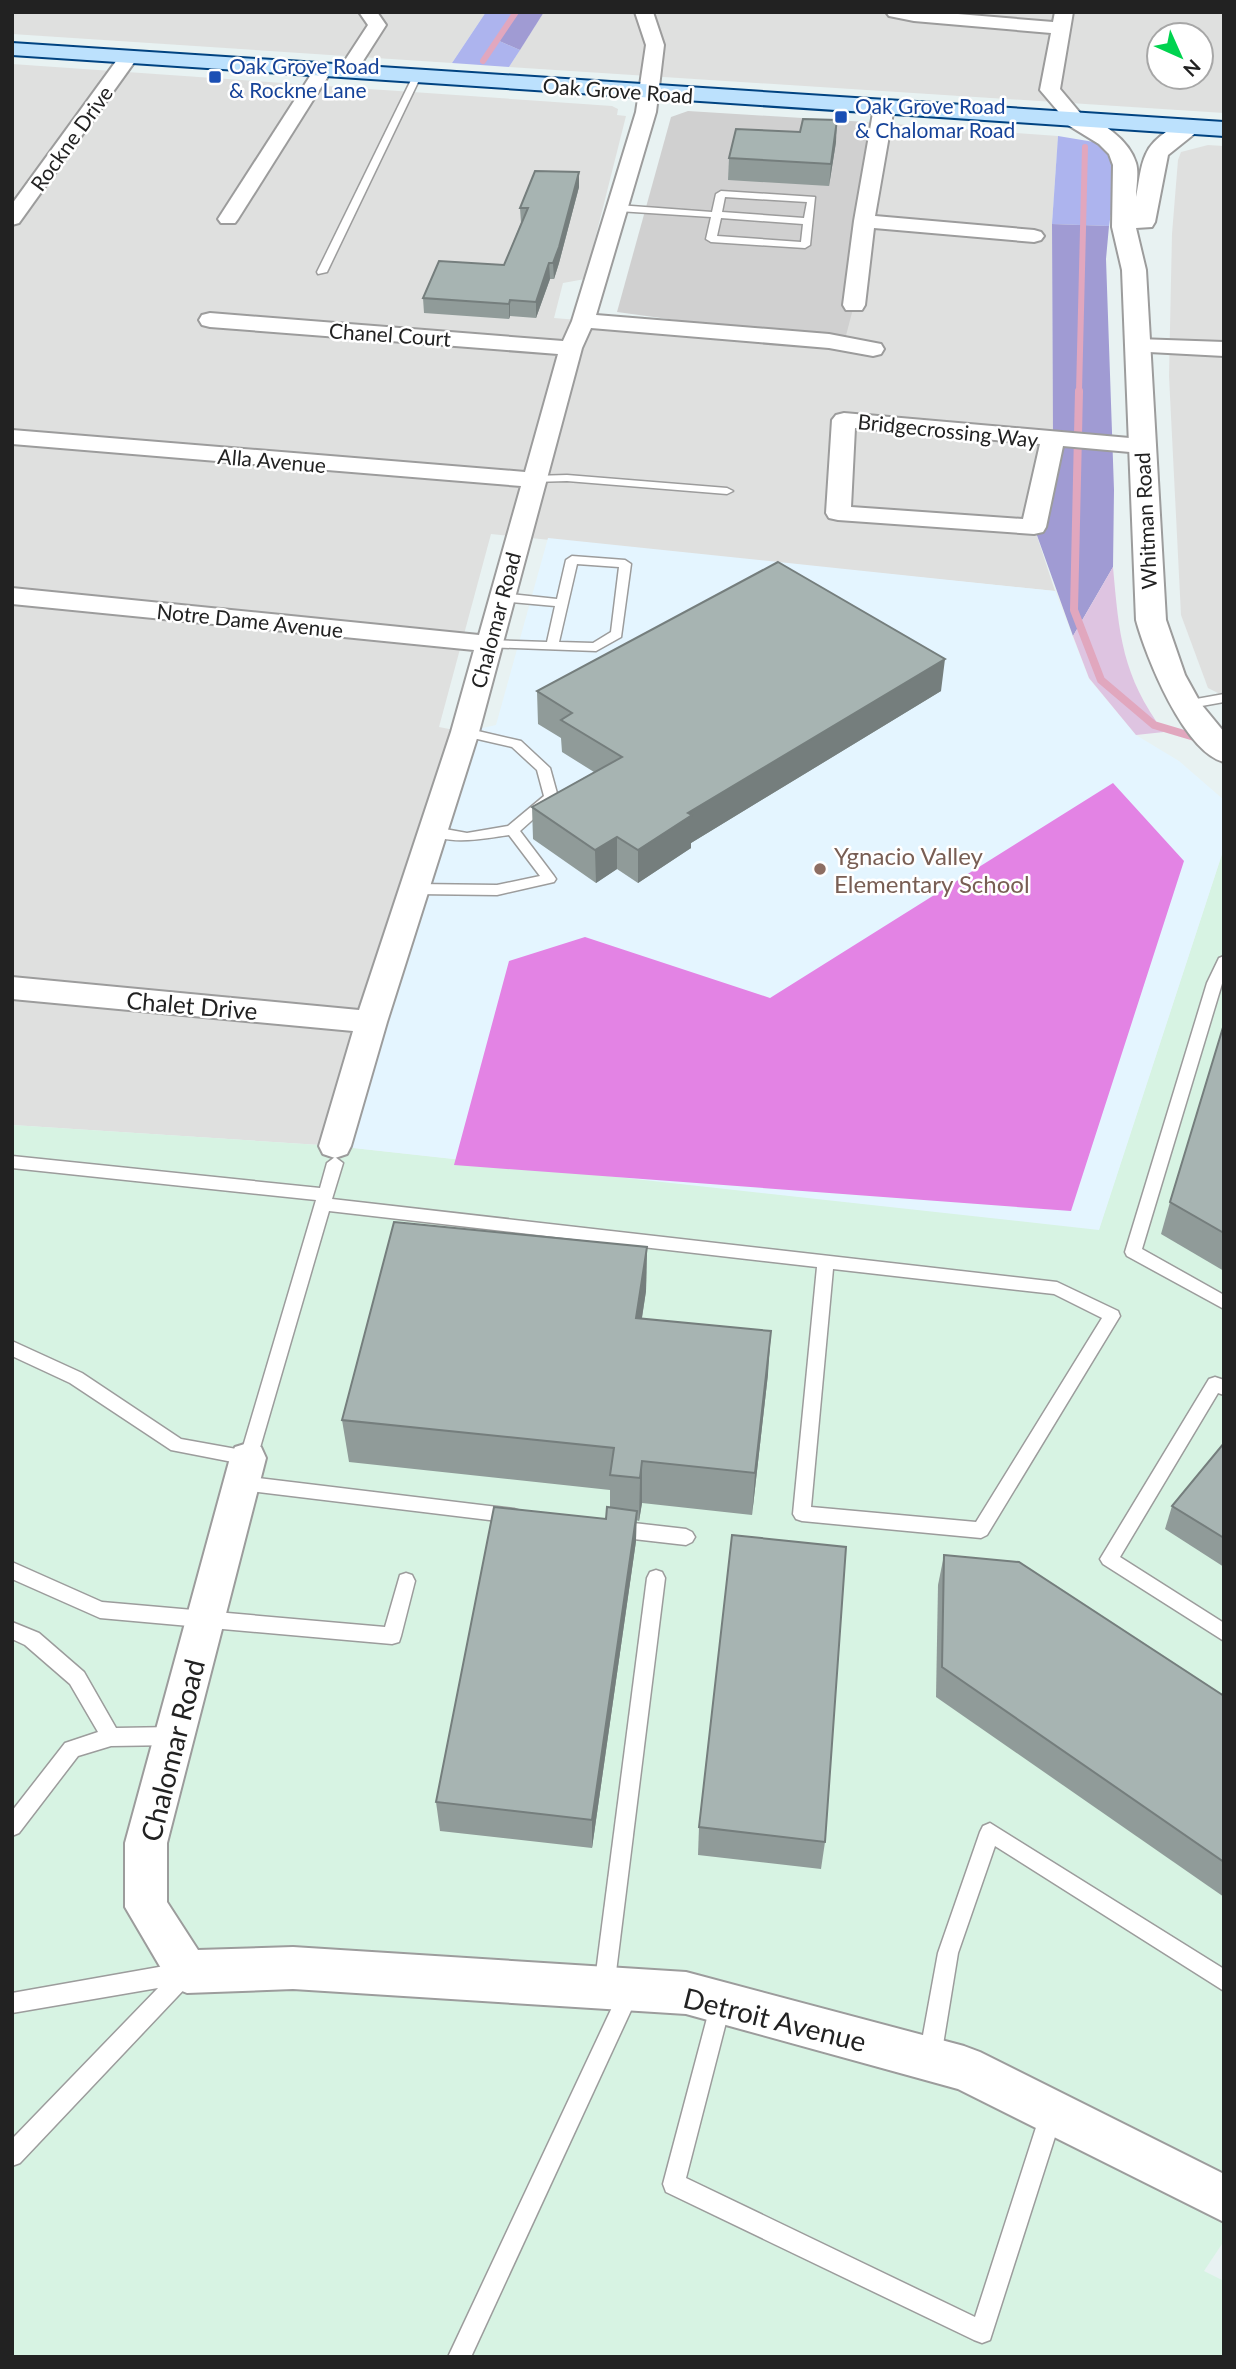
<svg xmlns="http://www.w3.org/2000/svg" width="1236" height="2369" viewBox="0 0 1236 2369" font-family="Lato,sans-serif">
  <rect width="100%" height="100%" fill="#e8f2f2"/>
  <g fill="#dfe0df" fill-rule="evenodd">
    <polygon points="12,12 486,12 452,63 12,34"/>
    <path d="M544,12H1224V113L509,67ZM1159,35H1201V77H1159Z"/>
    <polygon points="12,64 612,106 618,109 617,115 626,116 585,279 563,283 554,318 829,341 864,221 867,122 1058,136 1052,224 1053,440 1034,527 1055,591 491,534 439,727 465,732 335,1146 12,1125"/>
    <polygon points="1208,145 1224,146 1224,696 1208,688 1181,615 1169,376 1172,234 1178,160 1181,152"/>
  </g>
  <polygon fill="#d7f3e3" points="1224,848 1224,2241 1204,2271 1224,2281 1224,2357 12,2357 12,1125 335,1146 1099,1229"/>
  <polygon fill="#e4f5ff" points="548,538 1055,591 1089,679 1136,735 1179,761 1224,800 1224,848 1099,1230 335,1146 465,732 496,725"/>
  <polygon fill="#d0d0d0" points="688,111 867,122 864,221 854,305 844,343 617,312 671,117"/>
  <g fill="#adb4ee">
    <polygon points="486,12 516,12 497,40 520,50 509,67 452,63"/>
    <polygon points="1058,136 1094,142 1113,157 1116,182 1109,226 1052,224"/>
  </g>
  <g fill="#a09bd3">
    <polygon points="516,12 544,12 520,50 497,40"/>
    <polygon points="1052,224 1109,226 1106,259 1114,490 1113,567 1073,636 1034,527 1053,440"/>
  </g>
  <path fill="#dec4e1" d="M1113,567C1119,634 1122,676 1164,732L1136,735L1089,678L1073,636Z"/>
  <polygon fill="#e383e4" points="1113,783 1184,861 1071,1211 454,1165 509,961 585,937 770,998"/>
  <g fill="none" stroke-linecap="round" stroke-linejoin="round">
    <g stroke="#e1a7be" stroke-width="6">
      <polyline points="483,61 516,12"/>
      <polyline points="1079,392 1085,147"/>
    </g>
    <polyline stroke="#e1a7be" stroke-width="8" points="1079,391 1074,610 1101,680 1154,725 1201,739"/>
    <defs>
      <g id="service">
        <polygon points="414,74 421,76 327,272 318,274 317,272"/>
        <path d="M721,191L815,197L810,245L805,248L711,242L706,239L711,217L618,211L613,208L618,205L712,212L716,194ZM725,197L807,202L804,218L722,212ZM721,218L803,224L801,242L717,236Z"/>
        <polygon points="567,475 727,488 733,491 727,494 567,481 533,482 527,479 533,476"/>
        <path d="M572,556L625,560L631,564L621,637L596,651L484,647V641L488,640L547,642L555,606L501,601L495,597L501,593L557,599L566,560ZM577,564L619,567L611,632L593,643L559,642Z"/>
        <polygon points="1224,694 1224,702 1185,709 1179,705 1185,701"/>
        <path d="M465,728L521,741L550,768L558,797L520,831L554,876L556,879L554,882L497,895L416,894L409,889L416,884L497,885L540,876L509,835C487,838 445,847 427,831L434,827L467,833L508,826L544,796L537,770L512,747L460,735V729Z"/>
        <polygon points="1224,956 1224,977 1142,1249 1224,1295 1224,1309 1127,1256 1125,1252 1207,983 1219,958"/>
        <path d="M12,1156L320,1188L327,1163L335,1157L343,1163L332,1199L1057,1282L1118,1311L1120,1316L987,1535L981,1538L802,1521L796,1519L793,1514L817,1267L329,1211L257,1458L254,1463L248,1465L171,1450L70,1383L12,1356V1341L82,1373L181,1439L242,1450L316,1200L12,1168ZM833,1269L1054,1294L1102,1318L976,1522L811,1507Z"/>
        <polygon points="1215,1377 1224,1380 1224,1395 1218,1393 1120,1557 1224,1623 1224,1641 1103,1564 1100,1559 1209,1379"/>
        <polygon points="242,1476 514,1509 520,1511 523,1516 520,1521 514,1523 242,1490 236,1488 233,1483 236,1478"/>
        <polygon points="616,1521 686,1529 692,1532 695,1537 692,1542 686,1545 616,1537 610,1534 607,1529 610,1524"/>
        <polygon points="12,1562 102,1602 385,1627 400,1575 406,1573 412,1575 415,1581 401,1636 399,1642 392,1644 100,1618 12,1579"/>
        <polygon points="656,1570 662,1572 665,1578 614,1988 611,1995 604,1998 597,1995 594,1988 647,1578 650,1572"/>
        <polygon points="12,1622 39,1633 84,1672 116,1728 174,1727 181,1730 184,1736 181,1742 174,1745 111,1746 78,1756 19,1833 12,1836 12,1811 65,1743 98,1732 70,1684 25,1645 12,1639"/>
        <polygon points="990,1823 1224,1969 1224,1991 995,1846 958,1953 941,2057 937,2064 930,2068 923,2064 919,2057 938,1953 980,1832 983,1826"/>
        <polygon points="187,1962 194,1965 197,1972 194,1979 20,2163 12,2166 12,2139 158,1988 12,2013 12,1993"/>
        <polygon points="630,1981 637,1984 640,1991 471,2357 448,2357 623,1984"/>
        <polygon points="721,1993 728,1996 731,2003 686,2178 975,2317 1040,2115 1043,2107 1051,2104 1059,2107 1062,2115 990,2340 982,2343 974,2340 666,2192 663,2184 711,2003 714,1996"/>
      </g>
      <g id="minor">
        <polygon points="359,12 377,12 386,25 354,75 347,77 338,71 368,25"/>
        <polygon points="635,12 653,12 664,45 656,112 596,315 829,334 881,344 884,349 881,354 873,356 829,348 591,328 582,348 479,732 387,1022 351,1146 347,1154 335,1158 323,1154 319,1146 353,1031 12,999 12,977 359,1010 451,732 474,650 12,604 12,588 479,635 521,486 12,444 12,430 525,472 558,354 210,327 202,325 199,320 202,315 210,313 563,341 572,321 636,112 646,45"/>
        <polygon points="886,12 934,12 1053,22 1055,12 1073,12 1060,89 1086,120 1076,126 1069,124 1040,90 1051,33 914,21 889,16"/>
        <polygon points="129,51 138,57 19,223 12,225 12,204 122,53"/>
        <polygon points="323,64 332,70 238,219 235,223 221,223 218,219 314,70"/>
        <polygon points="884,101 894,107 875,216 1034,230 1041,232 1044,236 1041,240 1034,242 874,228 865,305 862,310 846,310 843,305 854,221 874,107"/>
        <polygon points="1138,339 1224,342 1224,356 1130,351 1127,346 1130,341"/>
        <path d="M844,413L1141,439L1149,441L1153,446L1149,451L1141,453L1063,446L1046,527L1043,532L1034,534L838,520L829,518L826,513L832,420L836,415ZM855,428L1040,444L1023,519L851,507Z"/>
        <polygon points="248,1443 261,1447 266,1458 167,1843 167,1902 198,1950 293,1947 686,1972 964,2046 980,2052 1224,2174 1224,2222 958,2089 686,2014 293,1989 187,1993 172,1987 125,1907 125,1843 230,1458 235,1447"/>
      </g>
      <path id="tertiary" d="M1076,113C1099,119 1129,139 1136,163C1139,173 1136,186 1136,197C1139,183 1140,166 1146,154C1153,137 1182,118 1200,122L1203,127L1168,155L1155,222L1152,227L1136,228L1146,270L1166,620L1185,675L1201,704L1224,732V762C1184,752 1146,657 1136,620L1122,270L1112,227L1113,165L1109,154L1099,144L1068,125L1065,120L1068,115Z"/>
      <polygon id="secondary" points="12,43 1224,122 1224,136 12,55"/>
    </defs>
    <use href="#service" stroke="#9c9c9c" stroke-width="3"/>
    <use href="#minor" stroke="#9c9c9c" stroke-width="4"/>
    <use href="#tertiary" stroke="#9c9c9c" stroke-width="4"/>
    <use href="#secondary" stroke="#004381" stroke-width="4"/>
    <use href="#service" fill="#fff" fill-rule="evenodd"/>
    <use href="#minor" fill="#fff" fill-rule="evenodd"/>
    <use href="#tertiary" fill="#fff" fill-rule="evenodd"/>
    <use href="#secondary" fill="#bce1fd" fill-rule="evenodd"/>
  </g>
  <g fill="#909b99">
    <polygon points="836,142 829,186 728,180 729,158"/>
    <polygon points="579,172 579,187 559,263 554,279 550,279 536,318 510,316 509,319 424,313 423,298 504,265 521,223 520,208"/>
    <polygon points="537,691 941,691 691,843 691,848 638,883 617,869 596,883 533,839 532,807 594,772 562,752 561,738 538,724"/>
    <polygon points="1224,1024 1224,1271 1161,1234 1170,1202"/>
    <polygon points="647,1247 646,1291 642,1318 768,1374 752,1515 642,1503 639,1521 636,1520 636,1541 592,1848 440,1831 436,1802 606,1519 610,1508 610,1490 349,1462 342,1420"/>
    <polygon points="1224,1443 1224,1567 1165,1529 1172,1506"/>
    <polygon points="944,1555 1224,1696 1224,1897 936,1697 938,1585"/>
    <polygon points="699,1827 825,1842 821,1869 698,1855"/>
  </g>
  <g fill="#757e7d">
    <polygon points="837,120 836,142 829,186 831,164"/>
    <polygon points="579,172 579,187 559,263 554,279 553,263"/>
    <polygon points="549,263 550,279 536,318 536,302"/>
    <polygon points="510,300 510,316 509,319 509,304"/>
    <polygon points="945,659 941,691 691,843 691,848 638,883 638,850 688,813"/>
    <polygon points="617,837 617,869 596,883 595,850"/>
    <polygon points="647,1247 646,1291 635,1361 636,1318"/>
    <polygon points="771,1331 768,1374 752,1515 755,1473"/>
    <polygon points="642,1461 642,1503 639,1521 640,1478"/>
    <polygon points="637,1511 636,1541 592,1848 592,1820"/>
  </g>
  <g fill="#a7b4b2" stroke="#757e7d" stroke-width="2">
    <polygon points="803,119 837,120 831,164 729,158 736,129 800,132"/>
    <polygon points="535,171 579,172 559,247 553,263 549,263 536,302 510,300 509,304 423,298 439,261 504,265 528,208 520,208"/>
    <polygon points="778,562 945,659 688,813 692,815 638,850 617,837 595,850 532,807 622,757 561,720 572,713 537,691"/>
    <polygon points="1224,1024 1224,1233 1170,1202"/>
    <polygon points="394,1222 647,1247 636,1318 771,1331 755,1473 642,1461 640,1478 610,1475 614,1448 342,1420"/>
    <polygon points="1224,1443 1224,1538 1172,1506"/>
    <polygon points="494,1507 606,1519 607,1507 637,1511 592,1820 436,1802"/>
    <polygon points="732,1535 846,1547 825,1842 699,1827"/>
    <polygon points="944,1555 1019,1562 1224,1696 1224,1862 942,1667"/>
  </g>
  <g fill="#1a4fb4" stroke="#fff" stroke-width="2.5">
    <rect x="208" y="70" width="14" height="14" rx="3.5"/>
    <rect x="834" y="110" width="14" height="14" rx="3.5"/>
  </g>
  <circle fill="#8d6e63" stroke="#fff" stroke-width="2.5" cx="820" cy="869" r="7"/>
  <g text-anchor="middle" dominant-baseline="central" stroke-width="5" stroke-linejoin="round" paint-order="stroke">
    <g font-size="21" fill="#164399" stroke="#fff" text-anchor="start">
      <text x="229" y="65">Oak Grove Road<tspan x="229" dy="24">&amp; Rockne Lane</tspan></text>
      <text x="855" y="105">Oak Grove Road<tspan x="855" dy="24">&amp; Chalomar Road</tspan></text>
    </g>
    <g font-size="21" fill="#222" stroke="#fff">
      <text transform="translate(618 90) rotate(4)">Oak Grove Road</text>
      <text transform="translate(71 138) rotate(-54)">Rockne Drive</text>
      <text transform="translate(390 334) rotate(4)">Chanel Court</text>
      <text transform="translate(948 430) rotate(6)">Bridgecrossing Way</text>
      <text transform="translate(272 460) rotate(5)">Alla Avenue</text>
      <text transform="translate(1145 521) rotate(-93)">Whitman Road</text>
      <text transform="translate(250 620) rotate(6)">Notre Dame Avenue</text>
      <text transform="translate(495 620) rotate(-75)">Chalomar Road</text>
    </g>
    <g font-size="24" fill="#785e54" stroke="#fff" text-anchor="start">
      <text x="834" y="855">Ygnacio Valley<tspan x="834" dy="28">Elementary School</tspan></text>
    </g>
    <g font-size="24" fill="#222" stroke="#fff">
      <text transform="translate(192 1005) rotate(5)">Chalet Drive</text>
    </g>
    <g font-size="28" fill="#222" stroke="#fff">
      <text transform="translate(172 1750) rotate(-76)">Chalomar Road</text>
      <text transform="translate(775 2019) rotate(14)">Detroit Avenue</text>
    </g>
  </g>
  <rect width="1236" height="2369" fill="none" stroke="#222222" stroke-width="28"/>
  <g transform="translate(1180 56) rotate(135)"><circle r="33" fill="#ffffff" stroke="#a7a7a7" stroke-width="2"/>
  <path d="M0-5L12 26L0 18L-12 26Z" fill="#00d34f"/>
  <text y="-10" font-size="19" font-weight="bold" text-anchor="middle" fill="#222222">N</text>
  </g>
</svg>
